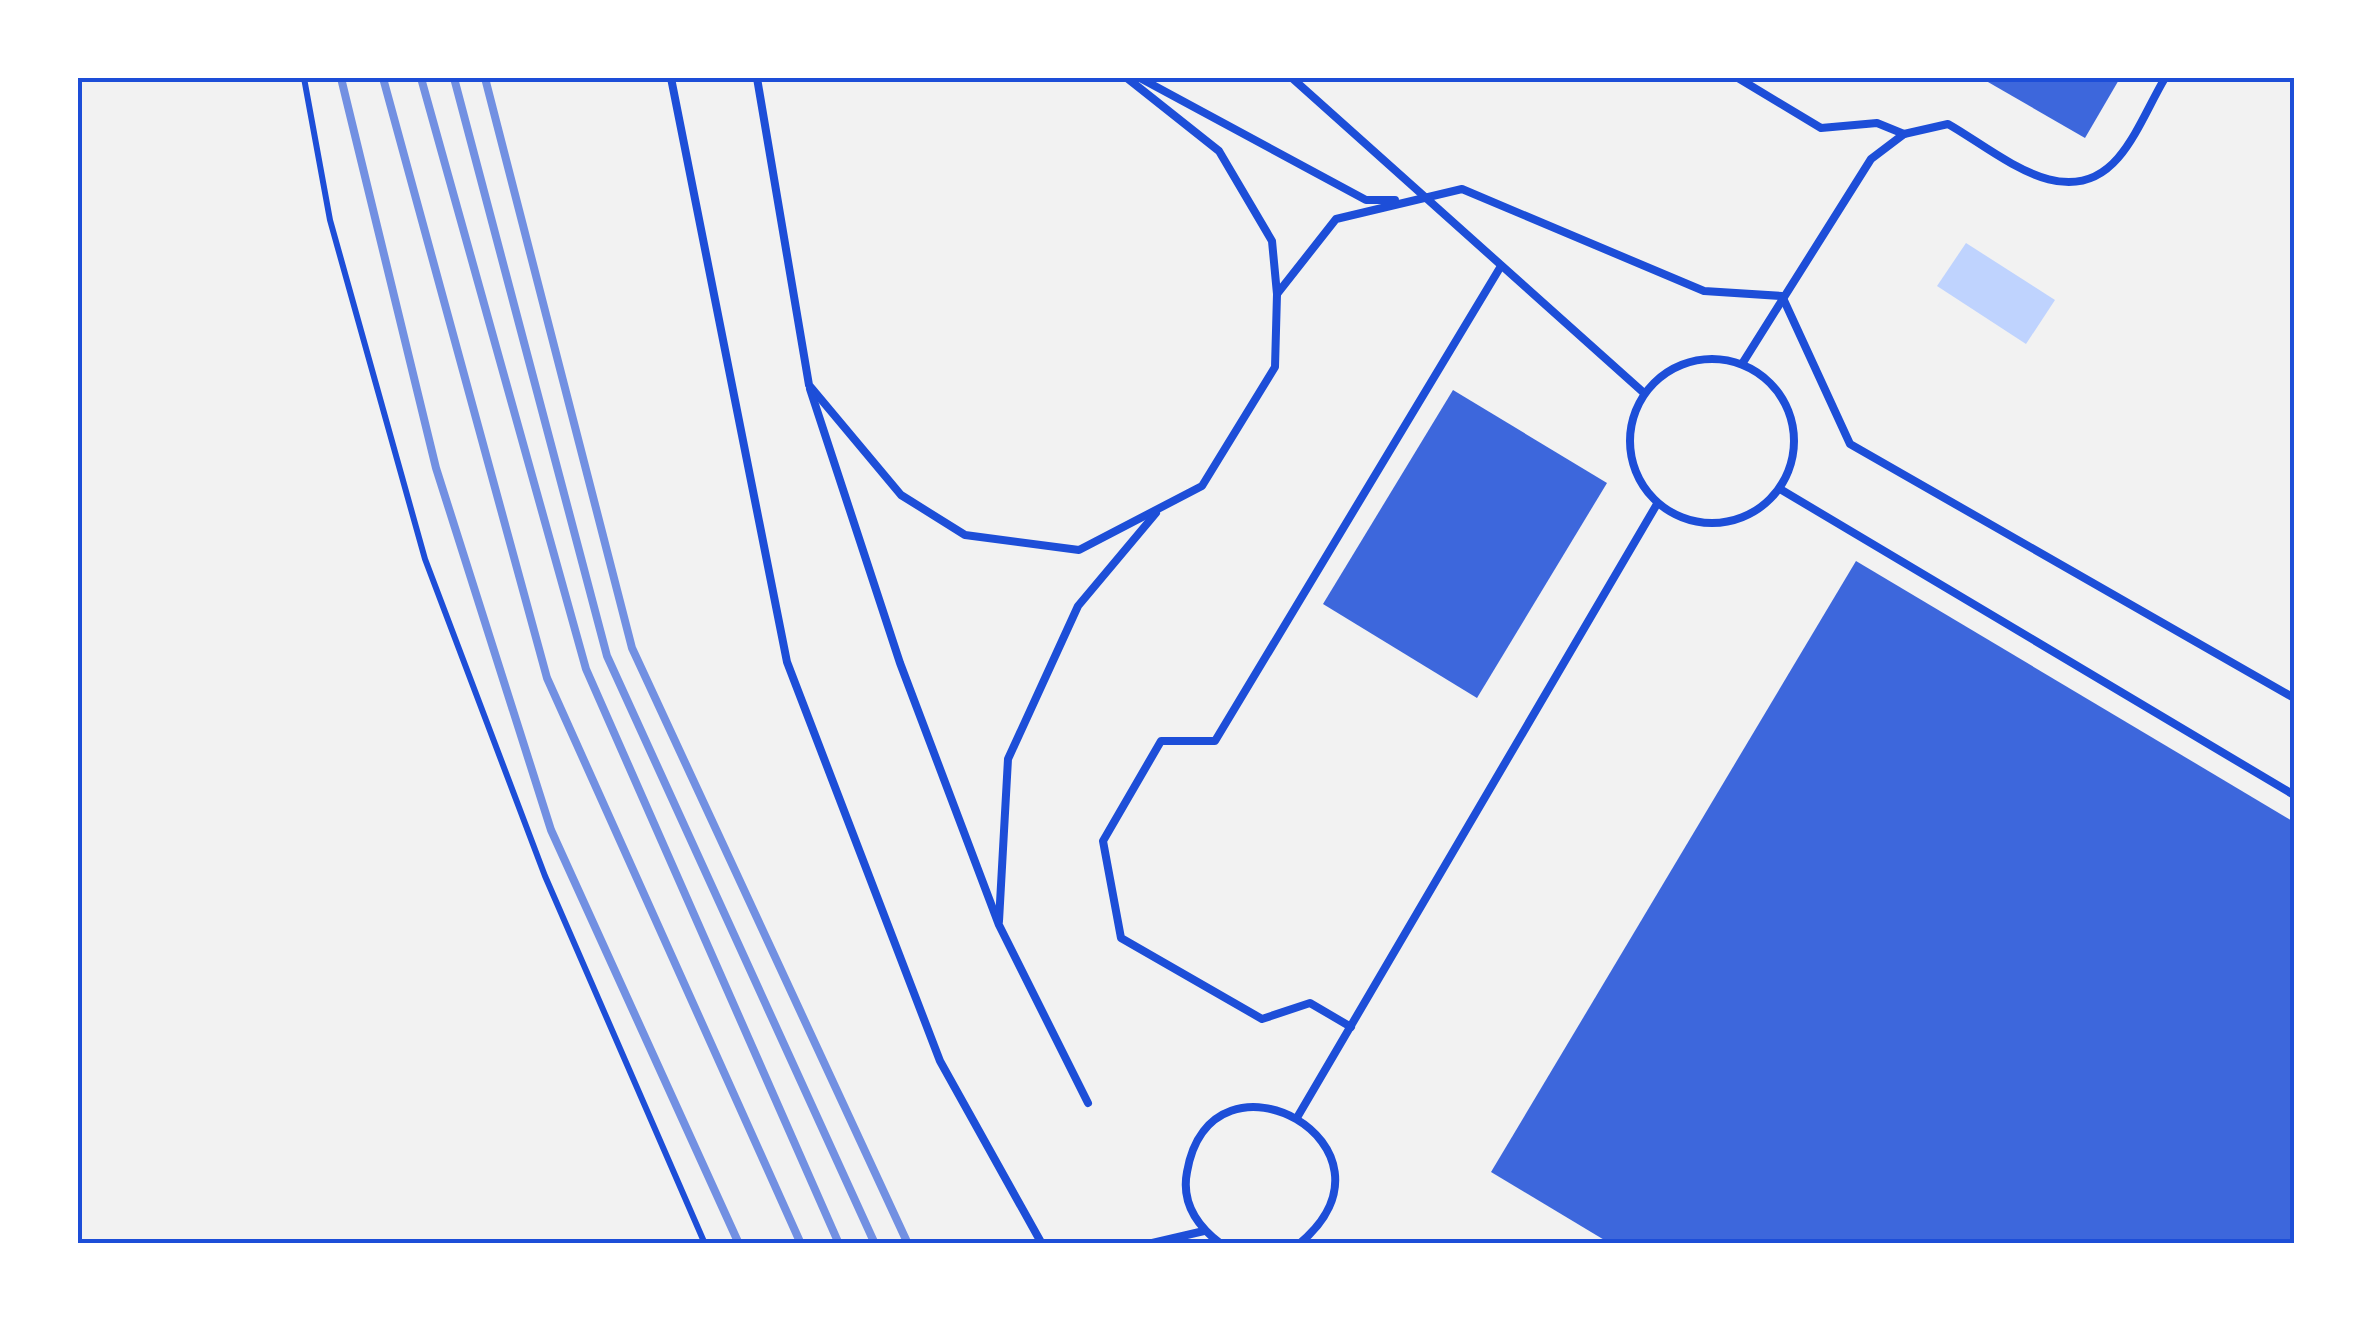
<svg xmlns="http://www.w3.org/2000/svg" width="2372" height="1321" viewBox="0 0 2372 1321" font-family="'Roboto Condensed',sans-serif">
  <rect width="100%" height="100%" fill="#f2f2f2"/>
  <polygon fill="#bfd3fe" points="1966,243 2055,300 2026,344 1937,286"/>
  <g fill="#3d67dc">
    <polygon points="1981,78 2120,78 2085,138"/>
    <polygon points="1453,390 1607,483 1477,698 1323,604"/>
    <polygon points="1856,561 2294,822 2294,1244 1611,1244 1491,1172"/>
  </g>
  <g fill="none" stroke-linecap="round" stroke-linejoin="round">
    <polyline stroke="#1d4ed8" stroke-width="6" points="304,78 330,220 425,559 545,876 705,1244"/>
    <g stroke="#1d4ed8" stroke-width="8">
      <polyline points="671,78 787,662 940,1061 1042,1244"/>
      <polyline points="757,78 809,385 901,495 965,535 1079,550 1202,486 1275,367 1277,294 1336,219 1462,189 1704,291 1782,296 1850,444 2294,698"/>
      <polyline points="1127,78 1219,151 1272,241 1277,294"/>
      <polyline points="1140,78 1366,200 1395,200"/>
      <polyline points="1292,78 1644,393"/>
      <polyline points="1738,78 1821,128 1877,123 1904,134"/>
      <circle cx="1712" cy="441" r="82"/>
      <path d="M1742,364L1871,159L1904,134L1948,124C1999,153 2067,217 2118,158C2137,136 2150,103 2165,78"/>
      <polyline points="810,389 900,663 999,925 1088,1103"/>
      <polyline points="1780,489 2294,795"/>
      <polyline points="999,921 1008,759 1078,606 1156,513"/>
      <polyline points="1351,1027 1310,1003 1262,1019 1121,938 1103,841 1161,741 1215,741 1501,266"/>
      <polyline points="1298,1116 1657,504"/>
      <polyline points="1148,1244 1204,1231"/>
      <path d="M1221,1244C1197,1226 1181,1203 1187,1172C1211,1033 1417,1146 1299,1244"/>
    </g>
    <g stroke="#7290e2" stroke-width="8">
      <polyline points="341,78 436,468 551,830 739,1244"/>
      <polyline points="383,78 547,678 801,1244"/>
      <polyline points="421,78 586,669 839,1244"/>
      <polyline points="454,78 607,656 875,1244"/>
      <polyline points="485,78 632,648 908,1244"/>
    </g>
  </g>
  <rect width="2372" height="1321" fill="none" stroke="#ffffff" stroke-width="160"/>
  <rect x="80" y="80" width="2212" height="1161" fill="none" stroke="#1d4ed8" stroke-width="4"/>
</svg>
